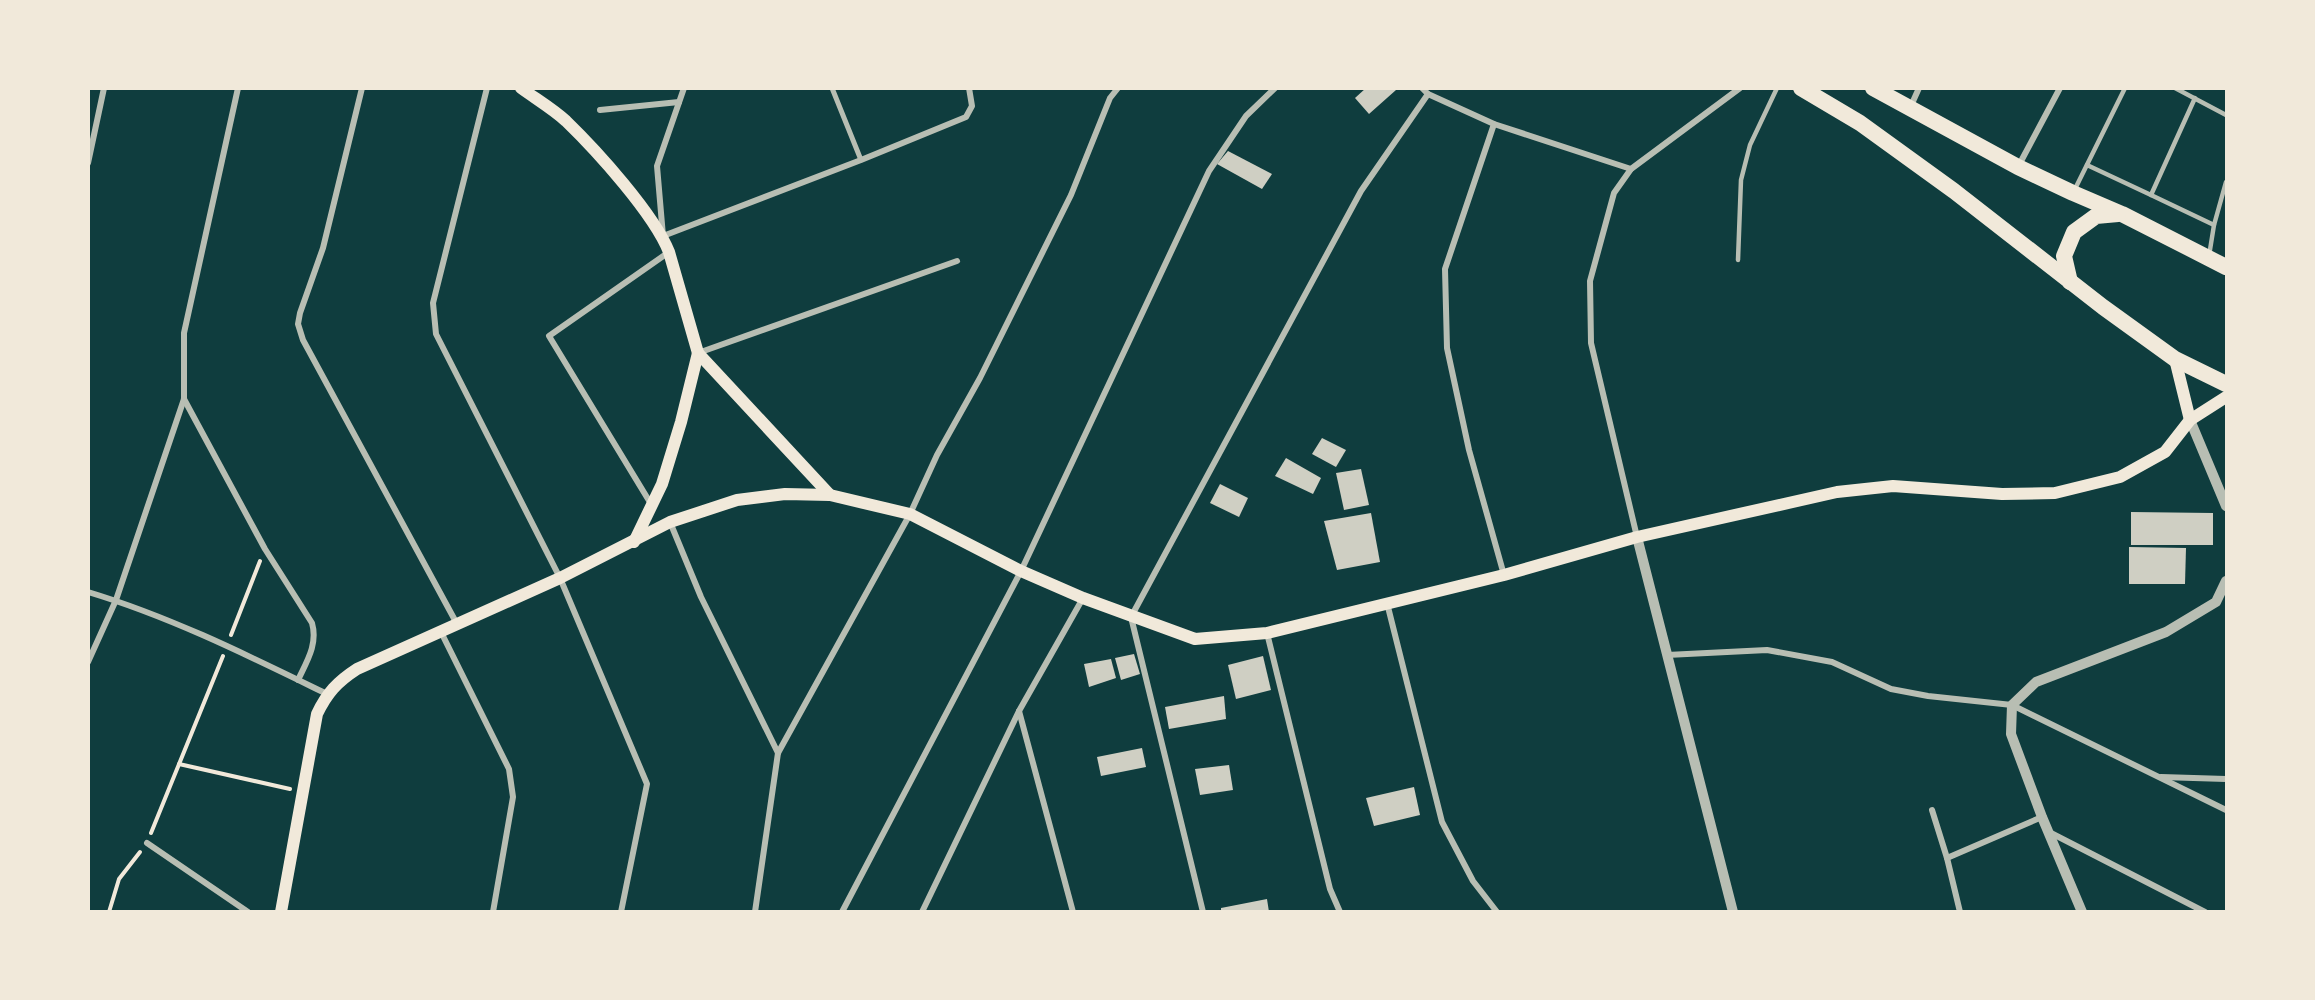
<svg xmlns="http://www.w3.org/2000/svg" width="2315" height="1000" viewBox="0 0 2315 1000" font-family="Quicksand,sans-serif">
  <rect width="100%" height="100%" fill="#0f3d3e"/>
  <g fill="#cfcfc3">
    <polygon points="1366,88 1395,88 1396,90 1369,114 1355,98"/>
    <polygon points="1228,151 1272,174 1262,189 1217,164"/>
    <polygon points="1322,438 1346,450 1336,467 1312,454"/>
    <polygon points="1286,458 1321,478 1313,494 1275,476"/>
    <polygon points="1361,469 1369,505 1344,510 1336,473"/>
    <polygon points="1220,484 1248,498 1239,517 1210,503"/>
    <polygon points="2131,512 2213,513 2213,545 2131,545"/>
    <polygon points="1371,513 1380,562 1337,570 1324,521"/>
    <polygon points="2129,547 2186,548 2185,584 2129,584"/>
    <polygon points="1134,654 1140,674 1121,680 1115,658"/>
    <polygon points="1263,656 1271,690 1236,699 1228,665"/>
    <polygon points="1111,659 1116,678 1089,687 1084,664"/>
    <polygon points="1224,696 1226,719 1169,729 1165,707"/>
    <polygon points="1142,748 1146,767 1101,776 1097,757"/>
    <polygon points="1229,765 1233,790 1200,795 1195,769"/>
    <polygon points="1414,787 1420,815 1374,826 1366,798"/>
    <polygon points="1267,899 1269,912 1221,912 1221,908"/>
  </g>
  <g fill="none" stroke-linecap="round" stroke-linejoin="round">
    <g stroke="#f1e9da" stroke-width="4">
      <polyline points="231,635 260,561"/>
      <polyline points="179,764 290,789"/>
      <polyline points="151,833 223,656"/>
      <polyline points="109,912 119,879 140,852"/>
    </g>
    <g stroke="#b8beb3" stroke-width="4.5">
      <polyline points="2175,88 2226,115"/>
      <polyline points="2195,98 2151,195 2214,225"/>
      <polyline points="2087,165 2151,195"/>
      <polyline points="2074,191 2125,88"/>
      <polyline points="2209,256 2214,225 2226,182"/>
      <polyline points="1738,260 1741,180 1750,145 1777,88"/>
    </g>
    <polyline stroke="#b8beb3" stroke-width="5" points="832,88 861,160"/>
    <g stroke="#b8beb3" stroke-width="6">
      <polyline points="362,88 323,248 300,313 298,324 303,340 457,624"/>
      <polyline points="487,88 433,303 436,334 560,578 647,784 621,912"/>
      <polyline points="684,88 657,166 663,236 861,160 966,117 972,106 969,88"/>
      <polyline points="1422,88 1428,94 1494,124 1631,169"/>
      <polyline points="1910,108 1919,88"/>
      <polyline points="600,110 679,102"/>
      <polyline points="1494,124 1445,269 1447,348 1469,450 1504,575"/>
      <polyline points="88,163 104,88"/>
      <polyline points="2019,165 2060,88"/>
      <polyline points="698,353 957,261"/>
      <path d="M184,399L265,549L312,623C318,644 307,661 298,680"/>
      <polyline points="651,504 549,336 669,252"/>
      <polyline points="670,522 701,597 778,753"/>
      <polyline points="1637,537 1591,343 1590,281 1614,193 1631,169 1740,88"/>
      <path d="M88,592C171,617 249,656 327,694"/>
      <polyline points="1387,603 1442,822 1473,881 1497,912"/>
      <polyline points="441,632 509,769 513,797 493,912"/>
      <polyline points="1267,633 1330,889 1340,912"/>
      <polyline points="1667,655 1767,650 1832,662 1891,689 1928,696 2012,705 2226,810"/>
      <polyline points="88,662 116,600 184,399 184,333 238,88"/>
      <polyline points="1019,711 1073,912"/>
      <polyline points="2161,777 2226,779"/>
      <polyline points="1932,810 1947,858 1960,912"/>
      <polyline points="2049,832 2205,912"/>
      <polyline points="147,843 248,912"/>
      <polyline points="1947,858 2042,817"/>
      <polyline points="755,912 778,753 910,514 937,455 980,378 1071,195 1110,98 1118,88"/>
      <polyline points="842,912 1021,571 1209,171 1246,116 1275,88"/>
      <polyline points="922,912 1019,711 1083,598"/>
      <polyline points="1203,912 1131,617 1361,191 1428,94"/>
    </g>
    <g stroke="#b8beb3" stroke-width="10">
      <polyline points="2190,420 2226,506"/>
      <polyline points="1637,537 1733,912"/>
      <polyline points="2082,912 2042,817 2011,734 2012,705 2036,682 2166,632 2216,602 2226,581"/>
    </g>
    <g stroke="#f1e9da" stroke-width="12">
      <path d="M521,88C536,99 553,109 566,121C597,151 654,214 669,252L698,353L830,495"/>
      <polyline points="2175,359 2190,420"/>
      <polyline points="634,542 662,484 681,422 698,353"/>
      <path d="M281,912L317,714C327,693 337,682 357,669L560,578L670,522L737,500L785,494L830,495L910,514L1021,571L1083,598L1195,639L1267,633L1504,575L1637,537L1837,492L1893,486L2002,494L2055,493L2120,477L2165,452L2190,420L2226,397"/>
    </g>
    <g stroke="#f1e9da" stroke-width="16">
      <polyline points="1801,88 1860,123 1954,191 2103,307 2175,359 2226,384"/>
      <polyline points="1873,88 2018,167 2073,193 2122,214 2226,267"/>
      <polyline points="2070,282 2064,256 2074,232 2096,216 2118,214"/>
    </g>
  </g>
  <rect width="2315" height="1000" fill="none" stroke="#f1e9da" stroke-width="180"/>
</svg>
